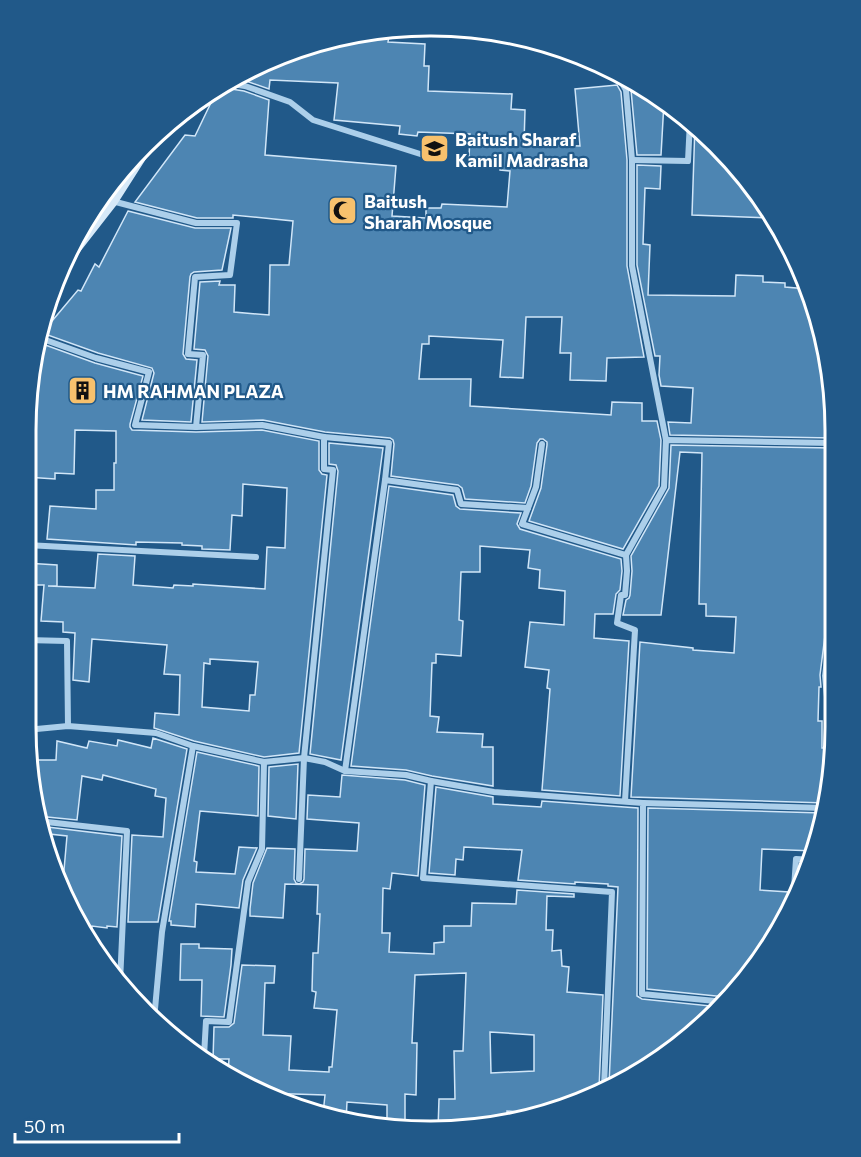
<svg xmlns="http://www.w3.org/2000/svg" width="861" height="1157" viewBox="0 0 861 1157" font-family="Commissioner,sans-serif">
  <rect width="100%" height="100%" fill="#215989"/>
  <g fill="#4d85b2" stroke="#d1e6f8" stroke-width="1.5" fill-rule="evenodd">
    <polygon points="390,29 388,42 425,44 424,66 429,66 428,91 512,94 511,109 525,110 524,144 580,146 575,89 617,85 621,92 627,160 627,266 644,357 607,358 606,381 570,380 571,353 560,353 562,317 526,317 523,378 500,377 503,340 429,336 429,344 422,344 419,379 471,379 470,406 611,415 612,402 642,403 642,421 657,421 661,440 659,486 623,549 529,521 541,488 547,445 547,442 543,439 540,439 537,443 531,486 525,503 465,499 462,488 458,485 391,476 394,444 393,440 390,438 325,432 263,420 202,422 208,356 205,350 194,349 200,282 220,281 219,285 235,285 234,312 269,315 270,265 289,265 293,221 233,215 233,218 197,218 135,202 185,135 195,136 218,88 222,86 225,88 244,91 269,100 265,155 396,166 392,216 426,218 426,208 441,208 442,204 507,207 510,171 500,170 500,160 469,159 470,134 418,132 417,136 399,134 400,126 334,120 338,83 270,80 269,89 246,81 233,79 252,67 326,39"/>
    <polygon points="637,83 664,102 661,155 637,155 631,90 628,84"/>
    <polygon points="695,124 752,184 771,218 692,215"/>
    <polygon points="637,165 661,166 660,189 645,188 643,244 650,245 648,295 735,296 736,275 763,276 763,282 785,283 785,287 808,289 832,377 832,438 670,435 668,422 691,423 693,388 661,386 659,375 660,356 655,356 637,265"/>
    <polygon points="128,211 195,228 231,228 222,270 194,272 191,274 190,277 183,354 186,359 197,360 191,422 142,420 154,373 152,368 98,353 42,333 78,290 81,291 95,264 99,267"/>
    <path d="M37,342L95,363L143,376L130,424V427L132,430L196,432L262,430L319,441V470L322,474L327,475L299,753L264,757L194,741L154,728L155,713L179,715L180,675L164,674L167,645L92,639L89,682L73,680L75,633L63,632V622L41,621L44,585H26V563L57,565V586H48L95,588L98,554L135,556L133,585L173,588L174,585L193,586V584L265,589L267,547L285,548L287,488L243,484L242,516L232,515L230,550L202,549V546L182,545V543L136,542V545L47,539L50,506L96,509V490H114V463H116V431L75,430L74,474L55,473V479L26,477V404ZM210,659L258,662L255,695H250L249,711L202,707L204,663L210,664Z"/>
    <polygon points="329,443 383,448 341,760 310,754 338,471 336,465 329,464"/>
    <polygon points="671,445 832,448 833,539 831,539 825,600 832,600 829,604 820,675 821,687 819,687 818,721 822,721 822,748 826,748 826,777 830,777 825,803 631,797 640,642 693,648 693,650 734,653 736,617 706,616 706,604 699,604 702,453 680,452 661,615 623,615 626,600 629,598 630,595 632,571 631,556 669,488"/>
    <polygon points="389,486 453,495 456,506 460,509 521,513 517,524 520,529 621,559 622,571 620,590 616,594 613,614 595,614 594,638 629,641 620,796 542,790 550,689 547,688 549,670 525,667 530,622 564,625 565,591 539,588 540,570 528,568 530,550 480,546 480,572 461,572 459,620 463,621 461,656 436,654 436,663 432,663 430,716 439,717 437,732 483,734 482,747 493,747 493,786 432,776 406,770 351,766"/>
    <polygon points="834,648 834,688 831,688 830,676"/>
    <polygon points="153,738 187,749 158,922 128,922 132,835 163,837 166,798 155,796 156,789 103,775 102,780 82,776 77,820 37,816 30,760 56,760 57,741 87,748 89,741 117,746 118,740 151,748"/>
    <polygon points="197,752 259,766 258,816 200,811 194,861 197,862 196,872 235,874 239,847 257,848 243,880 239,908 196,904 195,927 171,925 171,921 169,921"/>
    <polygon points="298,764 296,819 268,816 269,767"/>
    <path d="M342,775L405,780L425,785L418,876L392,873L390,889L383,888L382,933H390L389,952L434,954V943L444,942V926H471L472,903L516,904L517,890L574,894V897L547,896L546,930H553L552,951L561,950L562,966L569,967L567,992L603,995L599,1089L561,1110L542,1114L507,1111V1121L457,1131L438,1129L439,1099H455L454,1051H463L466,973L415,975L412,1043H417L416,1095L405,1094V1127L387,1126V1105L347,1102L346,1122L323,1114L325,1095L262,1093L251,1090L228,1073L229,1059H213L214,1027H229L234,1023L242,965L275,966L274,983H265L263,1035L291,1036L289,1070L329,1072V1067H332L337,1010L314,1008L316,992L312,991L313,953H318L320,914H317L318,885L285,884L283,918L250,916V909L253,883L267,848L295,849L294,879L296,883L299,884L303,882L304,879L305,849L357,851L359,823L307,819L308,795L340,797ZM490,1032L534,1035V1071L491,1073Z"/>
    <polygon points="436,787 493,797 493,804 541,807 542,801 638,808 637,996 642,999 721,1007 677,1048 609,1084 618,887 608,886 608,884 575,882 575,884 518,880 522,850 464,847 463,860 456,859 455,875 429,873"/>
    <polygon points="648,808 823,813 815,851 762,849 760,890 789,892 788,904 791,909 781,929 735,994 730,998 726,997 647,989"/>
    <polygon points="39,826 122,836 117,927 107,926 107,928 92,926 90,942 80,929 55,869 64,870 67,836 40,833"/>
    <polygon points="181,944 199,944 199,948 232,949 231,965 224,1017 201,1016 202,980 180,980"/>
  </g>
  <g fill="none" stroke-linecap="round" stroke-linejoin="round">
    <g stroke="#accfea" stroke-width="6">
      <polyline points="615,71 626,90 632,160 632,266 666,440"/>
      <polyline points="226,83 245,86 290,102 313,120 436,159"/>
      <polyline points="632,160 688,161 690,121"/>
      <polyline points="112,201 196,223 237,223 230,275 195,277 188,354 203,355 196,427 262,425 324,437 324,469 333,470 304,758 299,879"/>
      <polyline points="37,337 96,358 149,372 135,425 196,427"/>
      <polyline points="324,437 389,443 385,480"/>
      <polyline points="542,444 536,487 522,524 626,555"/>
      <polyline points="26,545 256,557"/>
      <polyline points="26,640 67,641 68,726"/>
      <polyline points="26,730 68,726 156,733 193,746 264,762 304,758 325,762 345,771 406,775 431,781 494,792 643,803 642,994 726,1002"/>
      <polyline points="833,760 825,676 834,605"/>
      <polyline points="345,771 385,480 457,490 461,504 528,508"/>
      <polyline points="431,781 423,878 612,892 604,1087"/>
      <polyline points="625,801 635,630 617,623 621,595 625,595 627,571 626,555 664,487 666,440 832,443"/>
      <polyline points="643,803 824,808"/>
      <polyline points="38,821 127,831 120,982"/>
      <polyline points="793,904 796,859 813,860"/>
      <polyline points="154,1020 162,932 193,746"/>
      <polyline points="204,1056 206,1021 229,1022 248,882 262,849 264,762"/>
      <polyline points="215,1064 224,1065 224,1070"/>
    </g>
    <polyline stroke="#d7e9f8" stroke-width="12" points="73,251 112,201 142,154"/>
  </g>
  <defs>
    <symbol id="school-square" viewBox="-11 -11 22 22"><rect x="-9" y="-9" width="18" height="18" rx="4" fill="#f7c16d" stroke="#215989"/><path d="M0-5L7-2L0 1L-7-2ZM-4 1L0 2.5L4 1V4Q0 6-4 4Z" fill="#111"/></symbol>
    <symbol id="mosque-square" viewBox="-11 -11 22 22"><rect x="-9" y="-9" width="18" height="18" rx="4" fill="#f7c16d" stroke="#215989"/><path d="M3.5-4.9A6 6 0 1 0 3.5 4.9A5 5 0 1 1 3.5-4.9Z" fill="#111"/></symbol>
    <symbol id="building-square" viewBox="-11 -11 22 22"><rect x="-9" y="-9" width="18" height="18" rx="4" fill="#f7c16d" stroke="#215989"/><path d="M-4-6H4V6H1V3H-1V6H-4ZM-2.5-4.3h1.7v1.8h-1.7ZM.8-4.3h1.7v1.8H.8ZM-2.5-1h1.7V.8h-1.7ZM.8-1h1.7V.8H.8Z" fill="#111"/></symbol>
  </defs>
  <g fill-rule="evenodd">
    <use href="#school-square" x="418" y="132" width="33" height="33"/>
    <use href="#mosque-square" x="326" y="194" width="33" height="33"/>
    <use href="#building-square" x="66" y="374" width="33" height="33"/>
  </g>
  <g text-anchor="middle" dominant-baseline="central" stroke-width="4.5" stroke-linejoin="round" paint-order="stroke">
    <g font-size="18" font-weight="bold" fill="#fff" stroke="#215989" text-anchor="start">
      <text x="455" y="139">Baitush Sharaf<tspan x="455" dy="21">Kamil Madrasha</tspan></text>
      <text x="364" y="201">Baitush<tspan x="364" dy="21">Sharah Mosque</tspan></text>
      <text x="103" y="391">HM RAHMAN PLAZA</text>
    </g>
  </g>
  <path d="M0 0H861V1157H0ZM430 36H431A394 394 0 0 1 825 430V727A394 394 0 0 1 431 1121H430A394 394 0 0 1 36 727V430A394 394 0 0 1 430 36Z" fill="#215989" fill-rule="evenodd"/>
  <path fill="none" stroke="#fff" stroke-width="3" d="M430 36H431A394 394 0 0 1 825 430V727A394 394 0 0 1 431 1121H430A394 394 0 0 1 36 727V430A394 394 0 0 1 430 36Z"/>
  <path d="M15 1133v9h164v-9" fill="none" stroke="#ffffff" stroke-width="3"/>
  <text x="24" y="1133" font-size="18" fill="#ffffff" stroke="#215989" stroke-width="4.5" paint-order="stroke">50 m</text>
</svg>
